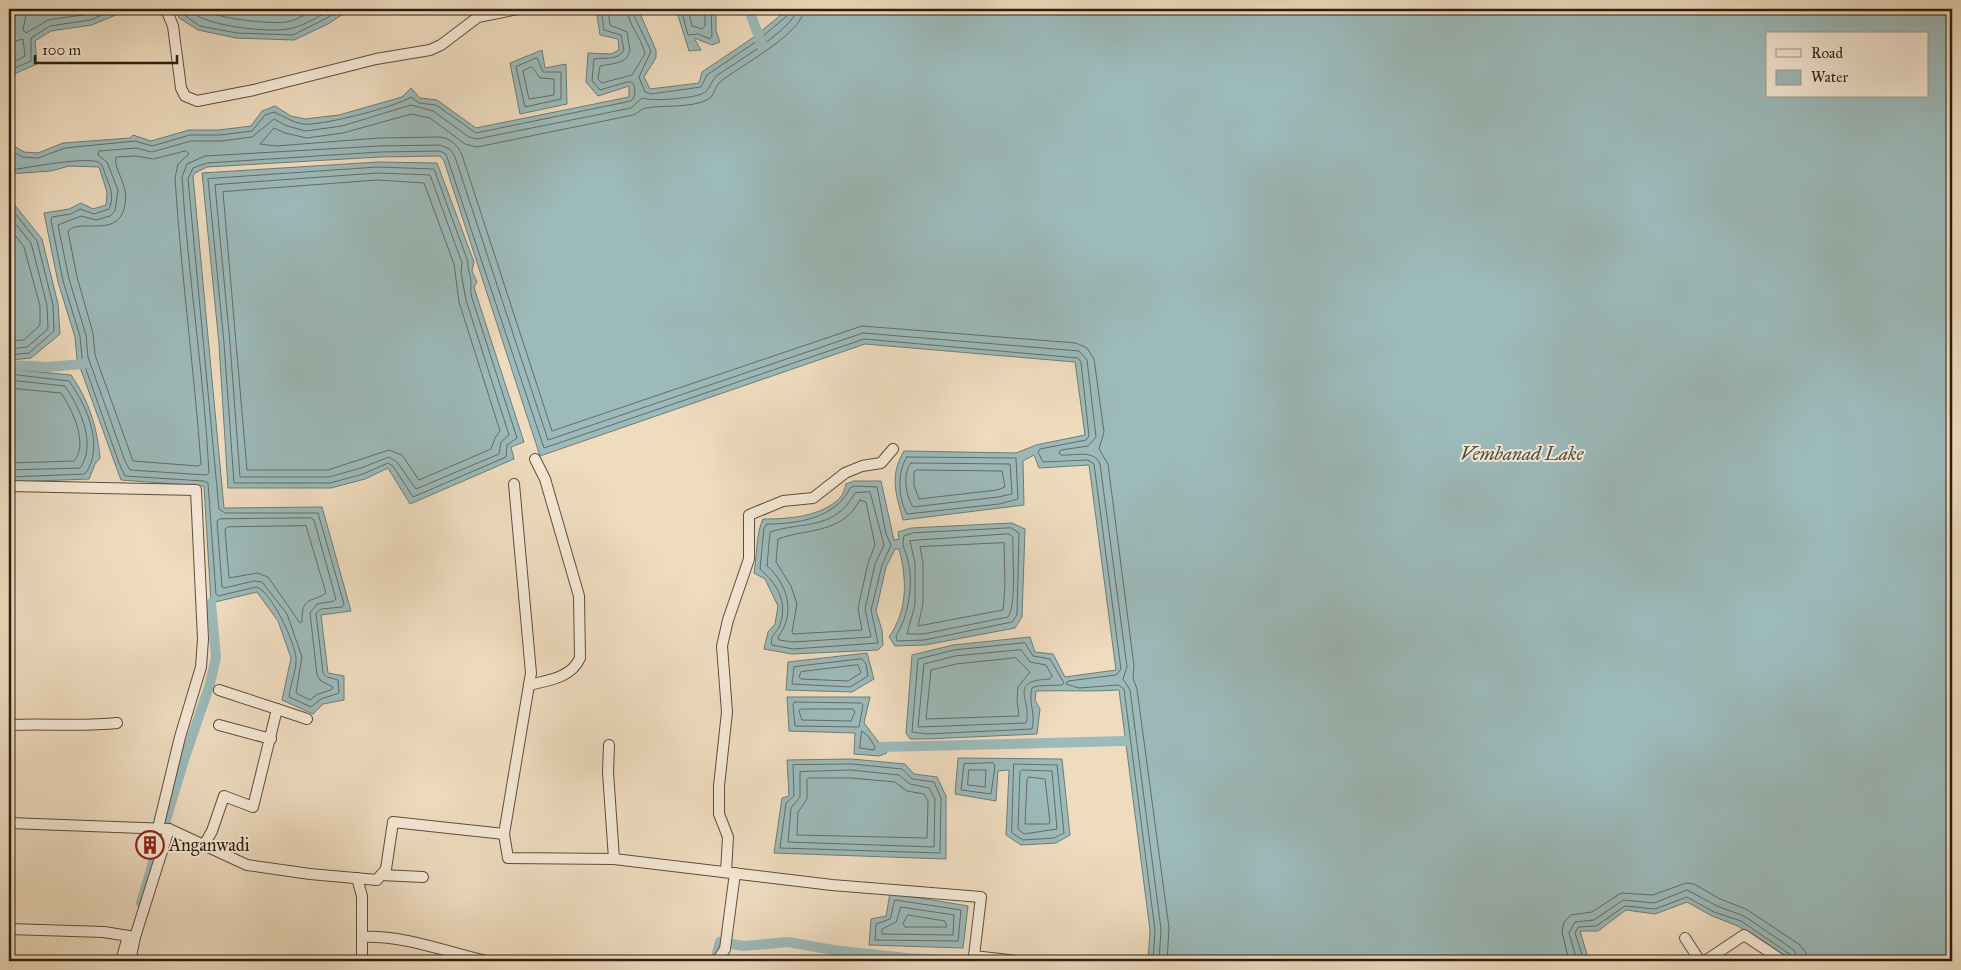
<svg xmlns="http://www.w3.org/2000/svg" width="1961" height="970" viewBox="0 0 1961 970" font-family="'IM FELL Great Primer',serif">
  <rect width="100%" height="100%" fill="#efdcbf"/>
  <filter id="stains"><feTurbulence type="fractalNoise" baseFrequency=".004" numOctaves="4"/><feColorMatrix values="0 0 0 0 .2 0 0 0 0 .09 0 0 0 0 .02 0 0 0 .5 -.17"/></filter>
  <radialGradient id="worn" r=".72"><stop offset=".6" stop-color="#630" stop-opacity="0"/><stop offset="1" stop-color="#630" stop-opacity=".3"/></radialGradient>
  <g fill="#9cbaba" stroke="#6f7c76" fill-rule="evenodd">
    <polygon points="16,9 130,9 92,25 51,31 35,41 37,64 14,74 9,72 9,36"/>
    <polygon points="177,9 351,9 328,24 294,40 236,38 198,30 179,18"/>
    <path d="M596,9H638L656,50V58L644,77L650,89L699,83L702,72L754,37L788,9H1952V961H1791L1738,926L1712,916L1687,902L1655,914L1626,910L1598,931H1580L1589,961H1148L1150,930L1119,690C1090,692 1064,690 1036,691L1035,700L1040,709L1037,734L927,739H910L906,733L912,655L953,645L1030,637L1035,652L1053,654L1065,677L1116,670L1089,465L1039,468L1034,455L1023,461L1024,505L903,520C896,493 889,477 904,451L1016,453L1036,445L1085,435L1075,362L865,344L540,456L444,161L440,156L380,157L207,167L195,173L193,176L224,508L322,507L351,611L321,615L328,673L344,676V700L323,704L313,714L282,700L291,658L278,621L257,592L211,603L204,486L121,480L77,359L75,337L58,282L44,213L69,209L81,203L93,209L106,205L107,192L99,167L69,166L51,171L9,174V143L24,152L38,153L63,143L130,138L133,135L151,141L189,130H219L251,126L262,111L275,106L291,116L305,119L339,115L402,97L411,88L420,98L437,100L476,128L629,97V86L598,96L586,82L588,53L611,54L619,50L618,39L600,35ZM1767,34H1927V96H1767Z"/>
    <polygon points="676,9 716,9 716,31 720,42 712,45 694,38 701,50 689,51"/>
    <polygon points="542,50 545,68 566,64 567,104 520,114 510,63"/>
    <polygon points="378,162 437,163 474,262 472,271 477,282 474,287 477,297 524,442 511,447 514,459 410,504 388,468 365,479 331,488 228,488 219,344 202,173"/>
    <polygon points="9,198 42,239 58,304 60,334 31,358 10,360"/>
    <path d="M9,369L71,375C89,401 97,427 100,458L95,464L89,479L9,482Z"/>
    <path d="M854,481H881L894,540L899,539L898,532L911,528L1012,523L1025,529L1022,617L1015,628L925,645L895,646L889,637C908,610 907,579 899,549H895L886,567L876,611L882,630L883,645L878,650L792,654L764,649L768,632L775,624L778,606L765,579L754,573C757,557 756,533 763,519C788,519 821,517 840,498C843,495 845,488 846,484Z"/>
    <polygon points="867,653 874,679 852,692 786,690 788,662"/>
    <polygon points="787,697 870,697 864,723 887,753 879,756 854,754 855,733 789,731"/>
    <polygon points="958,758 1062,759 1070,835 1056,843 1021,845 1006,835 1009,770 998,771 996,801 955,794"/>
    <polygon points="852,759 905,764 914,774 937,777 946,796 946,859 774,853 782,798 789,796 787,760"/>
    <polygon points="890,893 968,906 963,948 869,945 871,919 886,916"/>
  </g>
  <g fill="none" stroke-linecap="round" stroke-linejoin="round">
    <g stroke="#646c66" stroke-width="1">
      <polyline points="27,9 23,30 26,33 48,20 89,14 101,9"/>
      <polyline points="182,9 184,15 200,26 237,33 293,35 325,19 342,9"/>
      <path d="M189,9C199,26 273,34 293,28C305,25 320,16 331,9"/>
      <path d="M200,9C214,18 275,26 291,21C300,18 308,13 316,9"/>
      <path d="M608,9L610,25L627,32L630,50C627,65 612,63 600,66L598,79L602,83L632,75L645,54C642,38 628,25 627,9"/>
      <polyline points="634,9 634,16 651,51 639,77 645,92 651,94 701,87 707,75 757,41 788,15 790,9"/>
      <polyline points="681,9 688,35 698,34 710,39 712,36 711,9"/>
      <polyline points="688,9 692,26 702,29 705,26 705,9"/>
      <path d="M797,9C796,27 735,63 719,74C711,79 711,90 702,94C691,98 653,102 642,98L631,108L477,139L469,137L433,111L411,105L342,126L306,131L287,126L274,119L252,137L221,141H191L152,152L136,148L99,151L98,155L107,162L118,190L115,211L110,216L96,220L81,216L58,225L69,279L86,335L88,357L125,461L130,470L206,475L209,473C204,374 188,276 182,177L187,164L205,156L379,146L440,145L450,149L455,157L548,440L863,333L1079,351L1087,360L1096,437L1088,446L1061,450L1059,453L1061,455C1075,456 1094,449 1100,464L1127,667L1123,679L1130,690L1161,929L1159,961"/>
      <path d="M804,9C803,34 739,66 720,82C714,87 715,96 707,100C690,108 664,105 646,108C642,108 638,113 633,115L477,147L465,144L430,118L411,114L343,133L307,138L285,133L274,128L260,144L276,146L379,138L440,137C451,139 458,145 462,155L552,431L862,326L1076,343L1087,348L1094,359L1104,432L1099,449L1108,464L1134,666L1133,678L1137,689L1169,928L1167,961"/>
      <polyline points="9,43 23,39 25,56 14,62 9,62"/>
      <polygon points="537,58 543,72 561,72 561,99 525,107 516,67"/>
      <polygon points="532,67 540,78 554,79 554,95 529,99 523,71"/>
      <polyline points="9,68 15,68 31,61 31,38 50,26 90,20 117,9"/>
      <path d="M9,149L22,157L38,158L65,148L135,141L152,146L190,135H220L252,131L265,115L274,112C284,116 291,122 302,124C318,127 399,106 411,97L419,103L436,105L476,133L631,101C636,97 636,87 632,82H627L600,90L592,81L594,59C605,57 618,61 624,50L621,35L604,30L601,9"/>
      <path d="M186,151L189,154L178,164L175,178C181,273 194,368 201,464L198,466L133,461L95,355L93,333L77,277L68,231C79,218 116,238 124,209C131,185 113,171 116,157L136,156L153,159Z"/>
      <path d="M378,167L434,169L468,262C467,270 471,275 471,282C471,288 470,292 472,298L517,438L507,445L506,457L413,497L393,466L388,463L363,474L330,483H234L224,343L208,179Z"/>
      <path d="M9,170C24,169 94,154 101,164C104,168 105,175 107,179C111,189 114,198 109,209L94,214L80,209L71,214L52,217L51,220L63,281L80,336L82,358L119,463L125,476L204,481L208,483L216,594L218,596L256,587C271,590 295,643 296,658C297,670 290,684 289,697L311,707L321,699L339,693L338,680L327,677L323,673L316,613L321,609L342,607L344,604L318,513H225L219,509L188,179L193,168L207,163L380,152L440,151L446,154L544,448L864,339L1078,358L1081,362L1089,436L1086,440L1040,449L1038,452L1043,462L1088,460L1094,464L1121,669L1116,675L1068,681L1066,684L1079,688L1118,685L1124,689L1155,930L1153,961"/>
      <polygon points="378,173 430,175 462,263 461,272 466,300 509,435 501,442 499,454 416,489 397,462 389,457 361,468 329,477 240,477 230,343 215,185"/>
      <polygon points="378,180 424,183 454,264 459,302 500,431 495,438 491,449 419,480 402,455 389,450 328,470 247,470 223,192"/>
      <polyline points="9,206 37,241 53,305 54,331 29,353 9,355"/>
      <polyline points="9,216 31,243 47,305 48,329 27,347 9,349"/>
      <polyline points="9,227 24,247 40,306 40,325 24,340 9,341"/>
      <path d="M9,374L69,381C87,406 105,447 85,474L9,477"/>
      <path d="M9,380L65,386C80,408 97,445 80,468L9,470"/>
      <path d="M9,388L61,393C72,409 89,444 74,461L9,463"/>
      <path d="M907,457L1016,458L1018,499L999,504L907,514C898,498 897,472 907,457Z"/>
      <path d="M911,463L1010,464L1012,494L998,497L913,507C906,496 902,474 911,463Z"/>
      <polygon points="917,470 1002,471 1005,487 997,490 919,499 914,485 914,472"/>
      <path d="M855,486L877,487L886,534L891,545L882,565L871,610L878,643L793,649L772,645C769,636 777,633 780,625C788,601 777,584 760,569L764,528L767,524C798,524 836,518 850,488Z"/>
      <path d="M870,492L884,545L875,564L865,609L871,637L793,642L779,640L778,637C796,614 788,584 767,566L770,532C804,521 834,531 855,493Z"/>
      <path d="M860,500L866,502L875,545L868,563L858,608L862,630L793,634L792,632L797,604L791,586L776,562L778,539C807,528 841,535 860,500Z"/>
      <polygon points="311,518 314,520 336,599 334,601 317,604 310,613 317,675 321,681 333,687 331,690 318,694 310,700 296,693 302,657 287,614 262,582 254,581 224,588 222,587 217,521 220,519"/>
      <path d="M306,526L326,593C313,603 301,595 302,622L300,623L268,577L257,573L229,578L225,529L228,527Z"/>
      <path d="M1011,528L1019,533L1017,615L1012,622L924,640L897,641L896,636C908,617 914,584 908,561C906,550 901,547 904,536L912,533Z"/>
      <path d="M1009,534L1013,537C1012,554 1017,605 1008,617L923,634H907L915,605V563L910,541Z"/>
      <polygon points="1004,543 1005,586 1003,610 918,626 923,604 923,563 920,547"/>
      <path d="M1025,643L1033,656L1050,659L1064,683L1062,685L1037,686L1032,688C1028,702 1036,714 1032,729L927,734L912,732L918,659L954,650Z"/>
      <path d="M1021,650L1030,662L1046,665L1052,676L1050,679C1006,681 1033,700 1026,723L918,727L924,664L955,656Z"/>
      <polygon points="1016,658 1030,672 1018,687 1017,701 1019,716 926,719 931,670 956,664"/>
      <polygon points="862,659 866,664 868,676 850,687 792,684 794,667"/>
      <polygon points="858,665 861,673 848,681 801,679 799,677 801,672"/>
      <polygon points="795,702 861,703 863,705 859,727 795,726 793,705"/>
      <polygon points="802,709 853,709 855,712 851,721 802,720 799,711"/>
      <polygon points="862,731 869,737 875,747 874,750 860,748"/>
      <polygon points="993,763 995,766 991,794 961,790 964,764"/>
      <polygon points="852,764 902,769 912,779 934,782 941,798 940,853 780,848 786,803 794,796 793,765"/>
      <polygon points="1014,764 1057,765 1064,833 1054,838 1023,840 1012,833"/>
      <polygon points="851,770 899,775 910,784 929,788 935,799 934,847 788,842 791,808 800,797 800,772"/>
      <polygon points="969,770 986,770 985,787 968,785"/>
      <polygon points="1022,770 1052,771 1057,829 1024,834 1018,829 1020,772"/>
      <polygon points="1029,777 1045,779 1050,822 1049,824 1025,824 1027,780"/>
      <polygon points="809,778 851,778 895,782 907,791 924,794 928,801 927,838 797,835 798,812 807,799 807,780"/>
      <polygon points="895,900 961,910 958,941 875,940 876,924 890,919"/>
      <polygon points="901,907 954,915 953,935 882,934 882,929 896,922"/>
      <polygon points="908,915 945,921 947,927 905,927 903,924"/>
      <polyline points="1569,961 1562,932 1564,922 1571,915 1592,912 1621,893 1653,895 1686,883 1694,884 1720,899 1746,909 1800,945 1806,953 1807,961"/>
      <polyline points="1577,961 1569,933 1575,922 1594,920 1623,900 1654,903 1687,890 1717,906 1744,916 1794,950 1799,961"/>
      <polyline points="1584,961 1575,933 1578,927 1596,926 1625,906 1655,909 1687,897 1714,912 1741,921 1791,955 1793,961"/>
    </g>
    <g stroke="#9cbaba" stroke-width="10">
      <polyline points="749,9 762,46"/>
      <polyline points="9,365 48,367 83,364"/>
      <polyline points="881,747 1125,741"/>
      <polyline points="141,903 184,760 210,684 216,657 211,603"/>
      <polyline points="715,961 720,942 744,946 788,942 833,950 907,958 969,961"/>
    </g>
    <defs>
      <g id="minor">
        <polyline points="166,9 173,26 181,88 185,96 197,101 254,90 376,59 430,50 441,45 478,17 518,9"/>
        <polyline points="514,484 531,673 504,834 508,858 614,859 832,885 981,897 974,956 1017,961"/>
        <polyline points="9,486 196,490 203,639 201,667 180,737 158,828"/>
        <path d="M529,685C549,680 571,678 580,658L579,596L545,479L535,459"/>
        <polyline points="219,690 277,709"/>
        <path d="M9,725C45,723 81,727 117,723"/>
        <polyline points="219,725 271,739"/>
        <polyline points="609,745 608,772 614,859"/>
        <polyline points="9,823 169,829 247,865 310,874 377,880 386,869 393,822 504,834"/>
        <polyline points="204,845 212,831 224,796 253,807 277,709 307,719"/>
        <polyline points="726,872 728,837 719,814 719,786 727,712 722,646 728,620 749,559 749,515 783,501 813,498 845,473 862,466 881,463 893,449"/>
        <polyline points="381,875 423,877"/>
        <polyline points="357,878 362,896 362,961"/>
        <polyline points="9,929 104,932 135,937"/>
        <path d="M362,937C404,935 446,952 486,961"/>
        <polyline points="1685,938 1700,961"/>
        <polyline points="121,961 128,936"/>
        <polyline points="130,961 135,937 169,829"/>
        <polyline points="717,961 725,949 735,873"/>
        <polyline points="1705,961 1744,935 1783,961"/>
      </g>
    </defs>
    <use href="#minor" stroke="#5d4e3c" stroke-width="12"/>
    <use href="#minor" stroke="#f5e8d5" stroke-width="10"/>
  </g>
  <defs>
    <symbol id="building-ring" viewBox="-11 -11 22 22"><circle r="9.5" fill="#f5e8d5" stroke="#8f2418" stroke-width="1.5"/><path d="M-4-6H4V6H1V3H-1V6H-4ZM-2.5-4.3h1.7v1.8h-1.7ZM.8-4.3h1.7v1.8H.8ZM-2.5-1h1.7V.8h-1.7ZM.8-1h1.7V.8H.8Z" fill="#8f2418"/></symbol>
  </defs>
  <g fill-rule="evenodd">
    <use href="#building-ring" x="134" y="829" width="32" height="32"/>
  </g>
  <g text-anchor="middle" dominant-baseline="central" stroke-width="4" stroke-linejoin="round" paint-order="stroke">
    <g font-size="18" fill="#2c1e11" stroke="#f5e8d5" text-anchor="start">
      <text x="169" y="845">Anganwadi</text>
    </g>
    <g font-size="19" font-style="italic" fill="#4e4d44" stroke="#f5e8d5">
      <text x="1522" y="453">Vembanad Lake</text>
    </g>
  </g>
  <rect width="1961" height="970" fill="none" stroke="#efdcbf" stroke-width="30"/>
  <rect x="10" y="10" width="1941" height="950" fill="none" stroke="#2c1e11" stroke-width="2.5"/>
  <rect x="15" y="15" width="1931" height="940" fill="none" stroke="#2c1e11"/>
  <rect x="1766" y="32" width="162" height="65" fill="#f5e8d5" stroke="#a59787"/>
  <rect x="1776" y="49" width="25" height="8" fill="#f5e8d5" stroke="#a59787"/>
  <text x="1811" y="58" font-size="15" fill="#2c1e11">Road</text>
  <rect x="1776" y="70" width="25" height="15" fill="#9cbaba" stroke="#a59787"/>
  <text x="1811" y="82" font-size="15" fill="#2c1e11">Water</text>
  <path d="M35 55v8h142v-8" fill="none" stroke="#2c1e11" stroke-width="2.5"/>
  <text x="42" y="55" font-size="15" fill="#2c1e11" stroke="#f5e8d5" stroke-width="4" paint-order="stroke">100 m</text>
  <rect width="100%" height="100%" filter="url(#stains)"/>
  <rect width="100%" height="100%" fill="url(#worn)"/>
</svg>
